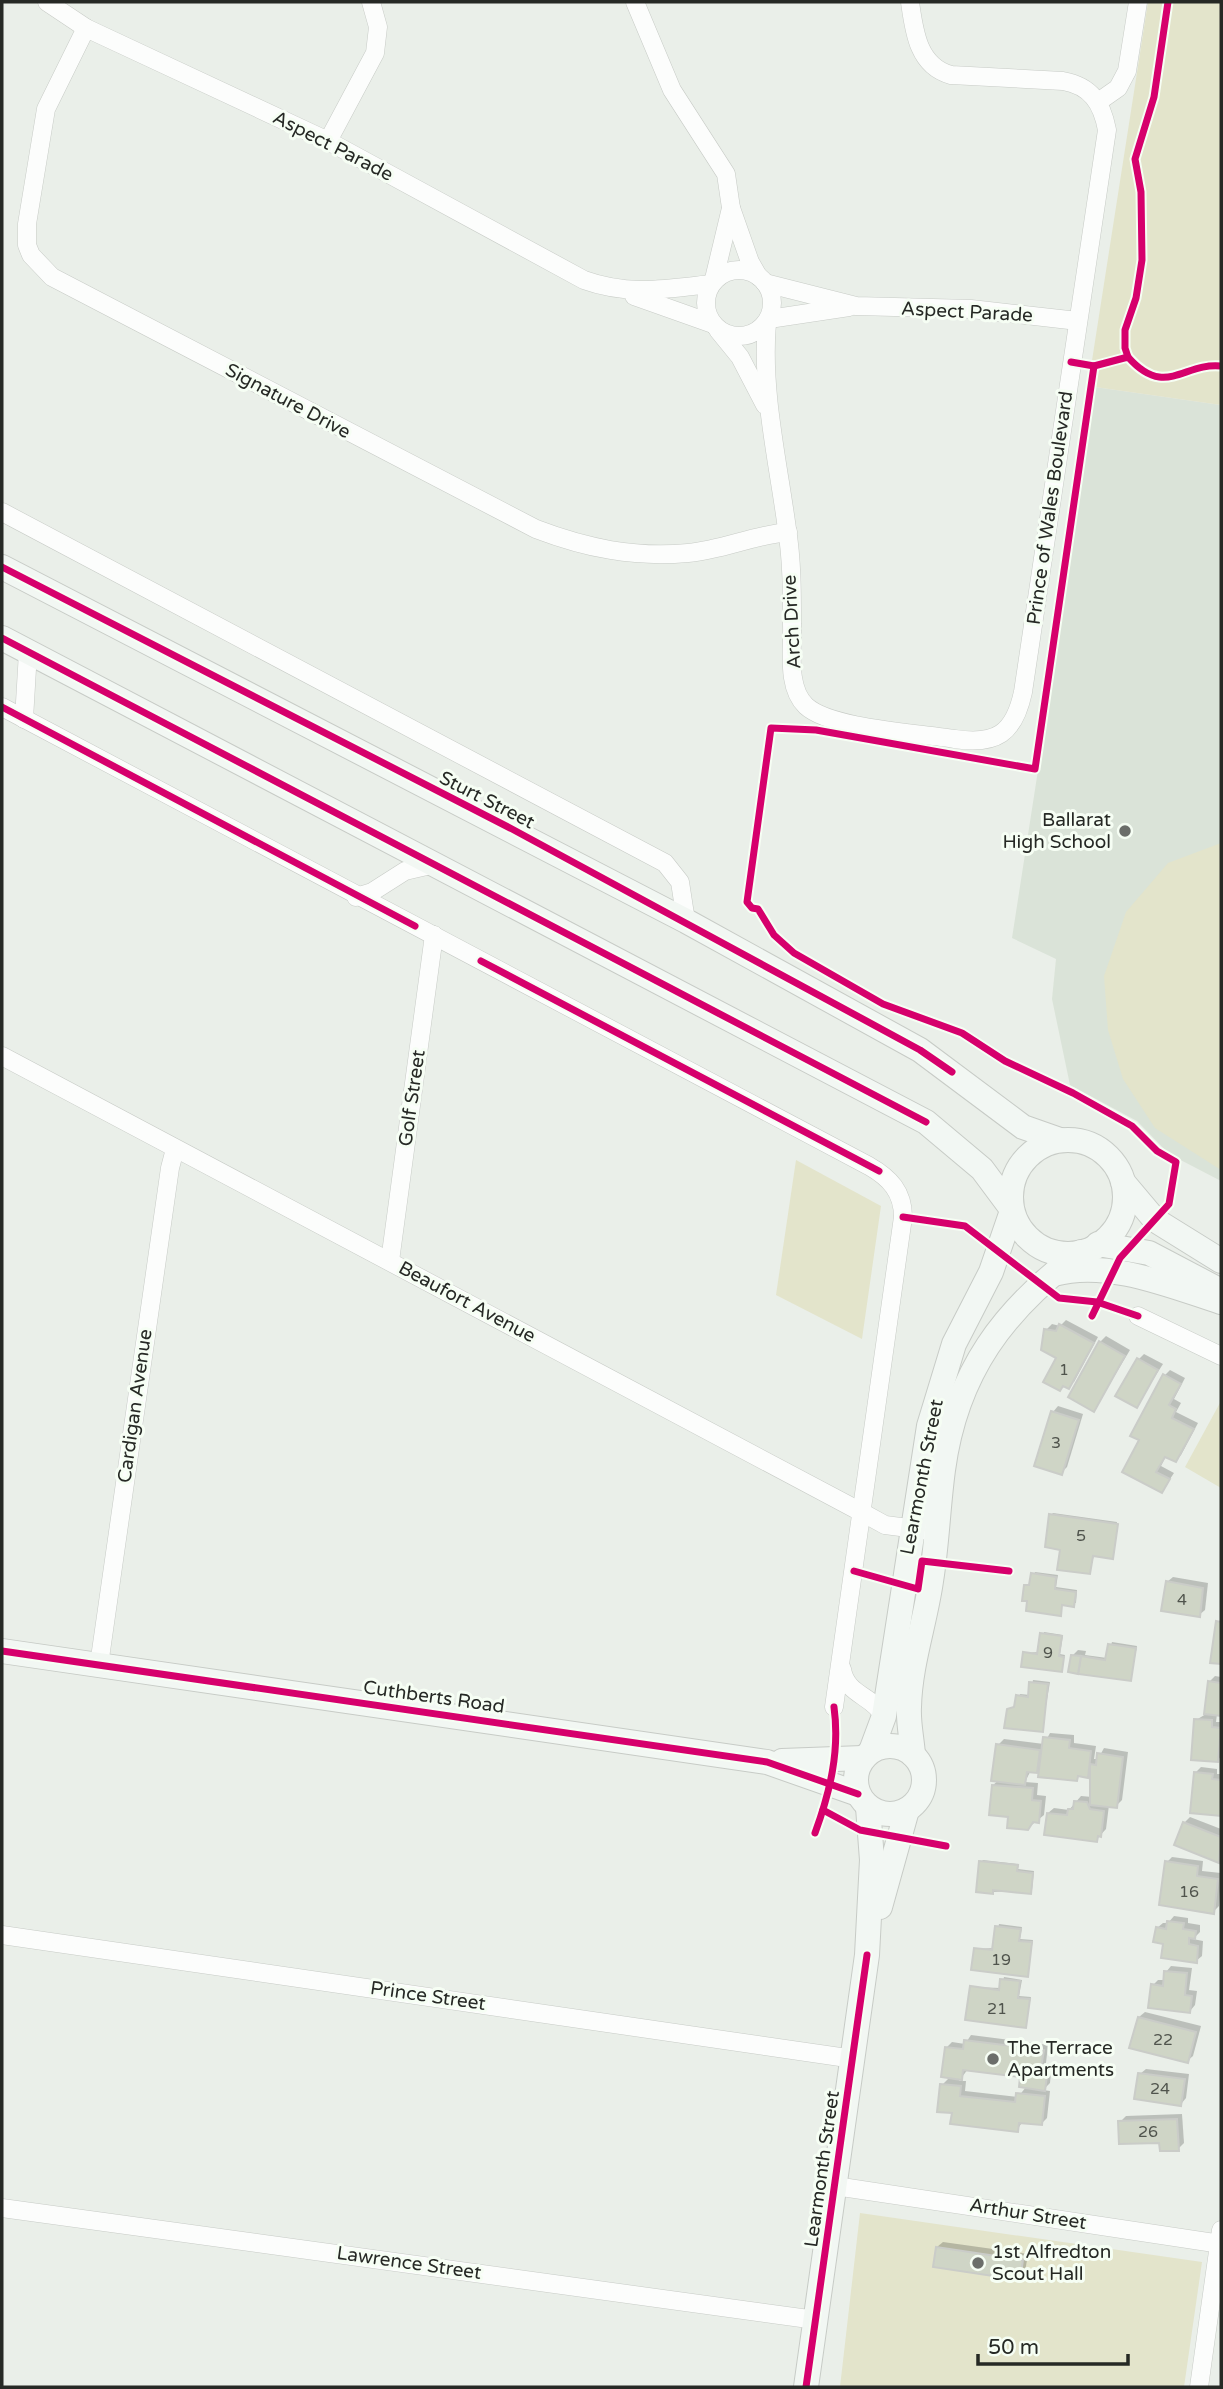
<svg xmlns="http://www.w3.org/2000/svg" width="1223" height="2389" viewBox="0 0 1223 2389" font-family="'Varela Round',sans-serif">
  <rect width="100%" height="100%" fill="#eaefe9"/>
  <polygon fill="#dae3d8" points="1088,386 1221,405 1221,1181 1169,1154 1137,1121 1070,1085 1052,999 1056,959 1012,938 1045,725"/>
  <g fill="#e3e4cb">
    <polygon points="1148,2 1221,2 1221,405 1088,386"/>
    <polygon points="1221,843 1221,1170 1155,1128 1123,1079 1108,1030 1104,976 1126,912 1168,863"/>
    <polygon points="796,1160 881,1206 862,1339 776,1295"/>
    <polygon points="1221,1401 1221,1488 1185,1467"/>
    <polygon points="860,2213 1202,2262 1184,2387 840,2387"/>
  </g>
  <g fill="#0003" fill-rule="evenodd">
    <polygon points="1066,1320 1098,1337 1074,1382 1060,1389 1058,1357 1046,1330 1052,1324 1060,1326"/>
    <polygon points="1106,1336 1130,1350 1094,1410 1100,1342"/>
    <polygon points="1144,1354 1163,1364 1136,1406 1139,1359"/>
    <polygon points="1170,1370 1185,1378 1174,1399 1181,1403 1176,1412 1198,1423 1181,1455 1176,1460 1166,1456 1161,1466 1174,1473 1162,1491 1142,1440 1165,1375"/>
    <polygon points="1058,1406 1083,1414 1067,1467 1061,1473 1053,1412"/>
    <polygon points="1053,1513 1117,1522 1112,1557 1094,1555 1090,1572 1062,1548 1051,1515"/>
    <polygon points="1035,1572 1058,1575 1056,1587 1077,1590 1076,1603 1063,1603 1060,1614 1029,1600 1026,1586 1031,1583"/>
    <polygon points="1173,1577 1208,1583 1205,1610 1199,1615 1167,1582"/>
    <polygon points="1044,1632 1063,1635 1060,1654 1065,1655 1061,1670 1025,1653 1039,1652"/>
    <polygon points="1112,1642 1137,1646 1131,1679 1072,1656 1078,1650 1086,1651 1085,1655 1107,1658"/>
    <polygon points="1215,1676 1221,1677 1221,1715 1217,1714 1216,1722 1221,1722 1221,1756 1218,1760 1196,1720 1206,1714 1209,1682"/>
    <polygon points="1033,1680 1050,1682 1042,1730 1008,1709 1016,1706 1020,1694 1030,1695"/>
    <polygon points="1050,1733 1074,1735 1074,1743 1096,1746 1094,1759 1098,1759 1104,1748 1128,1752 1122,1800 1116,1806 1109,1805 1106,1829 1096,1840 1048,1813 1054,1808 1069,1810 1081,1796 1092,1797 1090,1776 1081,1775 1076,1779 1031,1770 1025,1782 1038,1783 1037,1795 1046,1796 1044,1815 1028,1828 1010,1815 993,1785 999,1780 998,1745 1004,1739 1044,1744"/>
    <polygon points="1201,1767 1217,1769 1217,1774 1221,1774 1221,1814 1192,1811 1195,1773"/>
    <polygon points="1190,1817 1221,1829 1221,1858 1219,1861 1184,1823"/>
    <polygon points="1172,1857 1203,1861 1202,1871 1221,1873 1219,1906 1213,1912 1167,1862"/>
    <polygon points="983,1860 1019,1864 1018,1869 1034,1871 1032,1890 992,1892 981,1862"/>
    <polygon points="1174,1916 1188,1918 1188,1923 1200,1925 1200,1932 1193,1939 1203,1941 1202,1956 1196,1961 1164,1942 1157,1928 1163,1923 1168,1923"/>
    <polygon points="999,1924 1022,1927 1020,1939 1033,1940 1027,1975 976,1949 994,1948"/>
    <polygon points="1171,1966 1192,1968 1189,1990 1197,1991 1195,2005 1190,2011 1153,1985 1158,1980 1165,1980 1166,1972"/>
    <polygon points="1004,1977 1022,1980 1019,1996 1031,1997 1025,2026 971,1987 1001,1988"/>
    <polygon points="1145,2012 1201,2026 1193,2056 1187,2061 1139,2017"/>
    <path d="M971,2035L1048,2045L1046,2063H1052L1050,2083L1043,2090L1050,2091L1047,2118L1042,2123L1023,2121L1017,2130L953,2112L942,2085L950,2077L947,2047L952,2042L965,2044ZM968,2069L1022,2076L1026,2087L1018,2097L965,2091L966,2081H959Z"/>
    <polygon points="1146,2069 1189,2074 1186,2098 1181,2104 1140,2074"/>
    <polygon points="1182,2114 1184,2143 1178,2149 1120,2122 1126,2116"/>
    <polygon points="943,2242 1028,2254 1025,2272 1020,2278 937,2247"/>
  </g>
  <g fill="#cfd5c6" stroke="#caccc8" stroke-width="2">
    <polygon points="1059,1324 1094,1343 1069,1389 1063,1386 1060,1391 1043,1382 1056,1358 1041,1350 1044,1329 1056,1331"/>
    <polygon points="1099,1341 1125,1356 1094,1412 1068,1397"/>
    <polygon points="1137,1358 1158,1370 1137,1408 1115,1396"/>
    <polygon points="1163,1374 1181,1384 1169,1405 1176,1409 1172,1418 1194,1429 1176,1462 1165,1457 1156,1472 1170,1479 1162,1493 1122,1472 1139,1440 1130,1436"/>
    <polygon points="1051,1411 1079,1420 1062,1475 1034,1466"/>
    <polygon points="1049,1514 1118,1524 1113,1559 1093,1556 1090,1574 1057,1570 1060,1550 1045,1547"/>
    <polygon points="1031,1573 1056,1577 1055,1589 1076,1592 1074,1607 1062,1605 1061,1616 1026,1611 1027,1601 1022,1601 1024,1585 1029,1585"/>
    <polygon points="1166,1581 1203,1588 1200,1617 1161,1611"/>
    <polygon points="1216,1621 1221,1622 1221,1664 1210,1663"/>
    <polygon points="1040,1633 1062,1636 1059,1656 1064,1657 1062,1672 1021,1667 1023,1652 1037,1654"/>
    <polygon points="1108,1644 1136,1648 1131,1681 1078,1674 1081,1656 1105,1660"/>
    <polygon points="1071,1655 1081,1656 1078,1674 1068,1672"/>
    <polygon points="1208,1681 1221,1683 1221,1716 1204,1714"/>
    <polygon points="1029,1682 1048,1684 1043,1732 1004,1728 1007,1709 1014,1707 1016,1695 1028,1697"/>
    <polygon points="1194,1719 1212,1720 1212,1727 1221,1728 1218,1762 1191,1760"/>
    <polygon points="1043,1737 1070,1740 1069,1748 1091,1751 1088,1778 1078,1776 1077,1781 1038,1777"/>
    <polygon points="996,1744 1040,1750 1037,1773 1027,1772 1025,1785 991,1781"/>
    <polygon points="1097,1753 1123,1757 1117,1808 1090,1805 1090,1764 1096,1765"/>
    <polygon points="1194,1772 1213,1774 1212,1779 1221,1780 1221,1816 1190,1813"/>
    <polygon points="992,1785 1033,1788 1032,1800 1041,1801 1039,1823 1033,1822 1028,1830 1007,1828 1008,1817 989,1815"/>
    <polygon points="1074,1801 1087,1802 1090,1809 1104,1811 1101,1837 1098,1836 1097,1842 1044,1835 1047,1813 1067,1815 1068,1809 1073,1809"/>
    <polygon points="1183,1822 1221,1837 1219,1863 1174,1845"/>
    <polygon points="979,1861 1018,1865 1017,1871 1033,1873 1031,1894 993,1890 993,1894 976,1892"/>
    <polygon points="1165,1861 1198,1866 1197,1876 1218,1879 1214,1914 1159,1905"/>
    <polygon points="1167,1921 1184,1923 1183,1929 1196,1931 1195,1939 1189,1938 1189,1944 1198,1946 1197,1963 1161,1958 1163,1944 1153,1942 1156,1927 1166,1929"/>
    <polygon points="995,1926 1021,1929 1019,1941 1032,1942 1028,1977 971,1970 974,1948 992,1950"/>
    <polygon points="1164,1971 1187,1973 1185,1995 1192,1996 1190,2013 1148,2008 1151,1984 1163,1986"/>
    <polygon points="1000,1979 1020,1981 1018,1998 1030,1999 1026,2028 965,2020 970,1986 999,1990"/>
    <polygon points="1138,2017 1196,2032 1188,2063 1129,2048"/>
    <polygon points="964,2040 1044,2050 1041,2068 1048,2068 1045,2091 1019,2087 1020,2077 963,2070 962,2080 941,2077 945,2047 963,2049"/>
    <polygon points="1138,2073 1185,2079 1181,2106 1134,2099"/>
    <polygon points="940,2084 961,2086 960,2096 1015,2102 1016,2093 1045,2096 1042,2125 1019,2123 1018,2132 950,2124 952,2113 937,2112"/>
    <polygon points="1177,2119 1179,2151 1160,2151 1159,2143 1119,2144 1118,2121"/>
    <polygon points="936,2247 1023,2260 1020,2280 933,2267"/>
  </g>
  <g fill="none" stroke-linecap="round" stroke-linejoin="round">
    <defs>
      <g id="street">
        <path d="M47,2L86,28L328,141L584,280C628,296 666,289 711,284"/>
        <polyline points="635,2 672,90 726,174 731,208 714,279"/>
        <path d="M86,28L46,109L27,224V245L31,255L52,277L536,529C586,548 634,558 688,553C722,550 754,535 788,532"/>
        <polyline points="1098,102 1118,88 1127,71 1138,2"/>
        <polyline points="328,141 375,53 378,27 371,2"/>
        <polyline points="731,208 750,262 758,276"/>
        <circle cx="739" cy="303" r="33"/>
        <polyline points="765,283 856,306 971,309 1078,321"/>
        <polyline points="634,296 713,324"/>
        <polyline points="769,319 849,307"/>
        <path d="M767,323C761,391 778,461 787,529C792,560 792,593 792,624C793,649 786,687 806,706C831,729 919,733 955,739C996,745 1014,734 1023,692L1107,130C1102,103 1091,86 1063,81L951,75C918,66 914,31 910,2"/>
        <polyline points="718,330 740,357 765,405"/>
        <polyline points="2,512 665,863 680,882 686,921"/>
        <path d="M2,707L869,1166C890,1178 903,1192 903,1217L834,1707"/>
        <polyline points="24,719 28,652"/>
        <polyline points="356,897 372,892 405,871 431,865"/>
        <polyline points="2,1056 863,1513 885,1525 924,1530"/>
        <polyline points="390,1261 434,935"/>
        <polyline points="1138,1316 1221,1356"/>
        <polyline points="99,1665 170,1168 175,1149"/>
        <path d="M842,1669C846,1695 872,1695 884,1716"/>
        <polyline points="2,1935 854,2059"/>
        <polyline points="835,2186 1221,2244"/>
        <polyline points="2,2208 816,2320"/>
        <polyline points="1199,2387 1221,2230"/>
      </g>
      <g id="secondary">
        <polyline points="2,567 686,921 920,1050 1023,1127 1060,1140"/>
        <polyline points="2,638 926,1122 982,1169 1011,1208"/>
        <circle cx="1068" cy="1197" r="57"/>
        <polyline points="1123,1182 1155,1220 1221,1261"/>
        <polyline points="1098,1244 1149,1253 1221,1291"/>
        <path d="M1054,1274C1107,1259 1171,1286 1221,1302"/>
        <polyline points="2,1651 767,1762 858,1794"/>
        <circle cx="890" cy="1780" r="34"/>
        <polyline points="871,1751 884,1716 929,1426 954,1344 991,1272 1012,1211"/>
        <path d="M913,1755C912,1739 908,1723 909,1707C910,1664 925,1623 931,1581C937,1544 938,1507 943,1470C956,1372 1004,1309 1081,1252"/>
        <polyline points="782,1761 863,1758"/>
        <polyline points="880,1907 907,1810"/>
        <polyline points="806,2387 867,1955 872,1860 868,1807"/>
      </g>
    </defs>
    <use href="#street" stroke="#c7cbc6" stroke-width="19"/>
    <use href="#secondary" stroke="#c7cbc6" stroke-width="26"/>
    <use href="#street" stroke="#fcfdfc" stroke-width="18"/>
    <use href="#secondary" stroke="#f2f7f3" stroke-width="24"/>
    <defs>
      <g id="cycleway">
        <polyline points="1128,357 1125,348 1125,330 1136,298 1142,260 1141,192 1135,159 1154,97 1168,2"/>
        <path d="M1071,362L1094,366L1128,357C1165,399 1184,362 1221,366"/>
        <polyline points="2,567 512,829 920,1050 952,1072"/>
        <polyline points="2,638 926,1122"/>
        <polyline points="2,707 415,926"/>
        <polyline points="481,961 879,1171"/>
        <polyline points="903,1217 965,1226 1059,1298 1097,1302 1138,1316"/>
        <polyline points="1092,1316 1120,1258 1169,1204 1176,1162 1157,1151 1132,1126 1073,1093 1005,1061 962,1033 883,1004 794,953 774,935 758,909 752,908 747,902 771,728 816,730 1035,769 1094,366"/>
        <polyline points="854,1571 918,1589 922,1561 1009,1571"/>
        <polyline points="2,1651 767,1762 858,1794"/>
        <polyline points="823,1810 860,1830 946,1846"/>
        <path d="M815,1833C830,1792 840,1751 834,1707"/>
        <polyline points="806,2387 867,1955"/>
      </g>
    </defs>
    <use href="#cycleway" stroke="#f6fef4" stroke-width="11"/>
    <use href="#cycleway" stroke="#d6006c" stroke-width="7"/>
  </g>
  <g fill="#6b6e6a" stroke="#f6fef4" stroke-width="2.5">
    <circle cx="1125" cy="831" r="7"/>
    <circle cx="993" cy="2059" r="7"/>
    <circle cx="978" cy="2263" r="7"/>
  </g>
  <g text-anchor="middle" dominant-baseline="central" stroke-width="6" stroke-linejoin="round" paint-order="stroke">
    <g font-size="16" fill="#50544d">
      <text x="1064" y="1370">1</text>
      <text x="1056" y="1443">3</text>
      <text x="1081" y="1536">5</text>
      <text x="1182" y="1600">4</text>
      <text x="1048" y="1653">9</text>
      <text x="1189" y="1892">16</text>
      <text x="1001" y="1960">19</text>
      <text x="997" y="2009">21</text>
      <text x="1163" y="2040">22</text>
      <text x="1160" y="2089">24</text>
      <text x="1148" y="2132">26</text>
    </g>
    <g font-size="19" fill="#262925" stroke="#f6fef4">
      <text transform="translate(333 146) rotate(27)">Aspect Parade</text>
      <text transform="translate(967 312) rotate(3)">Aspect Parade</text>
      <text transform="translate(288 401) rotate(28)">Signature Drive</text>
      <text transform="translate(1050 508) rotate(-82)">Prince of Wales Boulevard</text>
      <text transform="translate(792 622) rotate(-93)">Arch Drive</text>
      <text transform="translate(487 800) rotate(27)">Sturt Street</text>
      <text transform="translate(412 1098) rotate(-82)">Golf Street</text>
      <text transform="translate(467 1302) rotate(28)">Beaufort Avenue</text>
      <text transform="translate(135 1406) rotate(-82)">Cardigan Avenue</text>
      <text transform="translate(922 1477) rotate(-79)">Learmonth Street</text>
      <text transform="translate(434 1697) rotate(8)">Cuthberts Road</text>
      <text transform="translate(428 1996) rotate(8)">Prince Street</text>
      <text transform="translate(822 2169) rotate(-82)">Learmonth Street</text>
      <text transform="translate(1028 2214) rotate(9)">Arthur Street</text>
      <text transform="translate(409 2263) rotate(8)">Lawrence Street</text>
    </g>
    <g font-size="19" fill="#262925" stroke="#f6fef4" text-anchor="start">
      <text x="1111" y="820" text-anchor="end">Ballarat<tspan x="1111" dy="22">High School</tspan></text>
      <text x="1007" y="2048">The Terrace<tspan x="1007" dy="22">Apartments</tspan></text>
      <text x="992" y="2252">1st Alfredton<tspan x="992" dy="22">Scout Hall</tspan></text>
    </g>
  </g>
  <rect width="1223" height="2389" fill="none" stroke="#262925" stroke-width="7"/>
  <path d="M978 2354v10h150v-10" fill="none" stroke="#262925" stroke-width="3.5"/>
  <text x="988" y="2354" font-size="21" fill="#262925" stroke="#f6fef4" stroke-width="5" paint-order="stroke">50 m</text>
</svg>
